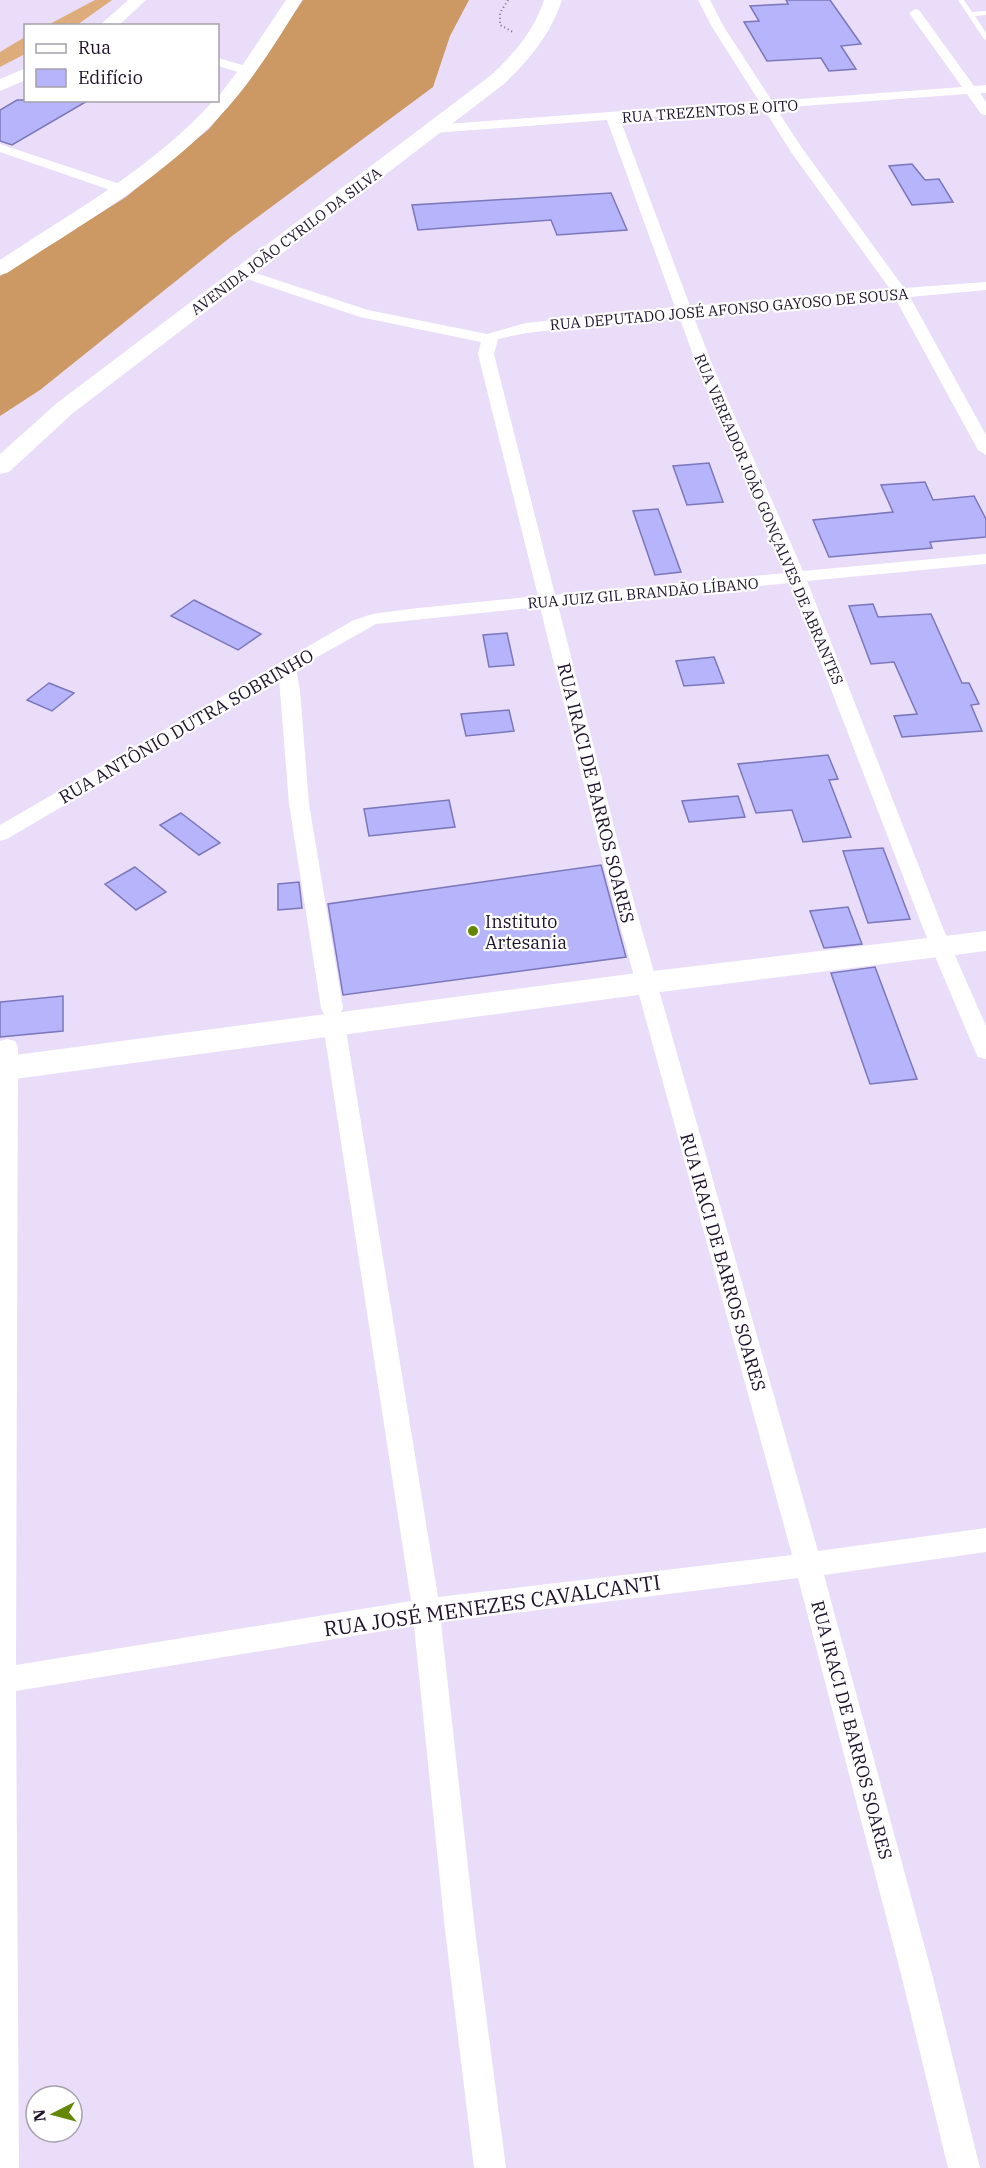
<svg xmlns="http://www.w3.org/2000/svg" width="986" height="2168" viewBox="0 0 986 2168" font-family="'IBM Plex Serif',serif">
  <rect width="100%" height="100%" fill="#e9ddf9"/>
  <g fill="#deac7a">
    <polygon points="95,0 112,0 77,25 48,25"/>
    <polygon points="25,37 25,54 0,67 0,52"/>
  </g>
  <polygon fill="#cc9863" points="303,0 469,0 450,36 433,87 232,236 40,390 0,416 0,276 126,197 209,129 245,86"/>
  <g fill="#b6b4fb" stroke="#7b77ba" stroke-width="1.5">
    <polygon points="786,0 830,0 861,44 841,46 856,69 829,71 821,58 767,61 744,22 759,21 750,6 788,4"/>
    <polygon points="17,100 89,100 12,145 0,141 0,110"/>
    <polygon points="912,164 925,180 939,179 953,202 912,205 889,166"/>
    <polygon points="611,193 627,230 557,235 551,220 418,230 412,205"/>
    <polygon points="709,463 723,502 687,505 673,466"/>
    <polygon points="925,482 933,500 974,496 986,519 986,537 930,542 932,548 829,557 813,520 893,512 881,485"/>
    <polygon points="658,509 681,572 655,575 633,511"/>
    <polygon points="194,600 261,634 238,650 171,616"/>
    <polygon points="873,604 878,617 931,614 962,683 969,683 979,704 971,705 982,731 902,737 894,716 917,714 894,662 871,664 849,606"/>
    <polygon points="507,633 514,665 489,667 483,635"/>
    <polygon points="714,657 724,683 684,686 676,661"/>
    <polygon points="49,683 74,693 52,711 27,700"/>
    <polygon points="509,710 514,731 466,736 461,714"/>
    <polygon points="828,755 838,779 829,780 851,837 803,842 792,810 756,813 738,764"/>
    <polygon points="738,796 745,817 689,822 682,801"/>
    <polygon points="449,800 455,827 369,836 364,809"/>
    <polygon points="181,813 220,843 199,855 160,825"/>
    <polygon points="883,848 910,919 868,923 843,851"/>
    <polygon points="601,865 626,957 343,995 328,904"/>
    <polygon points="135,867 166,892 136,910 105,884"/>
    <polygon points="299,882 302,908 278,910 278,884"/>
    <polygon points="848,907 862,944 824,948 810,911"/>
    <polygon points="875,967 917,1079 870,1084 831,973"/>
    <polygon points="63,996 63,1031 0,1037 0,1002"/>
  </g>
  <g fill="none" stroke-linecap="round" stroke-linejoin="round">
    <polyline stroke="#7a6e88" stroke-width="2" stroke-dasharray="1 3" stroke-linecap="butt" points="508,0 500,13 500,25 513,32"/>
    <polygon fill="#fff" fill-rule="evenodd" points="958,0 964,0 972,12 986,11 986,15 975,16 986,33 986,40 984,39"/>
    <g fill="#fff" fill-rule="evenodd">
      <path d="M698,0H710L724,27L772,101L962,87L909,13L915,9L919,10L974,86L986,85V93H980L986,102V115L981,114L967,94L776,108L802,148L904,288L986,282V290L910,297L986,435V455L978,450L895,298L693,315L714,369L803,571L986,554V564L807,581L943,928L986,1026V1059L978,1057L975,1051L923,928L790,583L558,605L625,870L818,1551L986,1528V1552L824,1575L932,1974L980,2168H948L901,1974L798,1578L441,1622L475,1930L506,2168H474L445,1930L414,1626L16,1691L19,2168H0V1041L7,1039L15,1041L18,1047L16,1665L411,1601L323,1024L326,1018L334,1016L342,1018L345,1024L438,1597L792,1555L605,870L540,607L376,624L296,669L300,690L309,804L343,1008L340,1014L332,1016L324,1014L321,1008L289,804L279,679L7,839L0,841V825L352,621L372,614L409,609L538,596L478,354L481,342L360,317L238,276L236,273L243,269L368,310L487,334L526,323L675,307L607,120L433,133L426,129L433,125L759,101L712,27ZM764,109L791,152L890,289L690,306L620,119ZM679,316L698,369L786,573L555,595L494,354L498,339L526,333Z"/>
      <polygon points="218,58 253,68 254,71 248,75 218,66"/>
      <polygon points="0,144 126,186 128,189 126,192 116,192 0,152"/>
    </g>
    <g fill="#fff" fill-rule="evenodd">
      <polygon points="128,0 146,0 118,26 99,26"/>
      <path d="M286,0H302C277,41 251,84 217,119C157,182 79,226 7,273L0,275V260C74,211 154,167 214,100H218V97L244,63Z"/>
      <polygon points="26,68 26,80 0,91 0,79"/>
      <polygon points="986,931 986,951 645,994 0,1081 0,1057 645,972"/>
    </g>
    <path fill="#fff" fill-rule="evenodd" d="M544,0H562C551,34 529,60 504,84L73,413L9,472L0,474V454L57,403L490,76C514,54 534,31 544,0Z"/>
  </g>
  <circle fill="#638603" stroke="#fff" stroke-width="2" cx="473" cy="931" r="6"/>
  <g text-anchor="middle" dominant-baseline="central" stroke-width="4.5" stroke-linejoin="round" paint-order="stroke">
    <g font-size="15" fill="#1e122b" stroke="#fff">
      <text transform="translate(710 111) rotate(-4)">RUA TREZENTOS E OITO</text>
      <text transform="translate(286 241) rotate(-37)">AVENIDA JOÃO CYRILO DA SILVA</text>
      <text transform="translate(729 309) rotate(-5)">RUA DEPUTADO JOSÉ AFONSO GAYOSO DE SOUSA</text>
      <text transform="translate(769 519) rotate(67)">RUA VEREADOR JOÃO GONÇALVES DE ABRANTES</text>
      <text transform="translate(643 593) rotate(-5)">RUA JUIZ GIL BRANDÃO LÍBANO</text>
    </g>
    <g font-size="18" fill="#1e122b" stroke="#fff">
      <text transform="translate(186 726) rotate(-30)">RUA ANTÔNIO DUTRA SOBRINHO</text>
      <text transform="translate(596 793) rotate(76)">RUA IRACI DE BARROS SOARES</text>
      <text transform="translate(723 1262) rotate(74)">RUA IRACI DE BARROS SOARES</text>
      <text transform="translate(852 1730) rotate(75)">RUA IRACI DE BARROS SOARES</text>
    </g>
    <g font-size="18" fill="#1e122b" stroke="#fff" text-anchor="start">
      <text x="485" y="921">Instituto<tspan x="485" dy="21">Artesania</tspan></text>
    </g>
    <g font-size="21" fill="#1e122b" stroke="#fff">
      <text transform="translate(492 1605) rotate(-8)">RUA JOSÉ MENEZES CAVALCANTI</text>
    </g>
  </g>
  <rect x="24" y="24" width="195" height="78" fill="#ffffff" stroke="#a5a0aa" stroke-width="1.5"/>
  <rect x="36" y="44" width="30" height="9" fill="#ffffff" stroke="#a5a0aa" stroke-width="1.5"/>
  <text x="78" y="54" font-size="18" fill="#1e122b">Rua</text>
  <rect x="36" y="69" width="30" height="18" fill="#b6b4fb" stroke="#a5a0aa" stroke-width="1.5"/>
  <text x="78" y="84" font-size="18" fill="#1e122b">Edifício</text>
  <g transform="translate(54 2114) rotate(264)"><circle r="28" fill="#ffffff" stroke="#a5a0aa" stroke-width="1.5"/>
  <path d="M0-4.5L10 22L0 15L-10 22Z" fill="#638603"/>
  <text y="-9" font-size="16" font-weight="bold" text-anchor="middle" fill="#1e122b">N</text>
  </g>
</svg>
